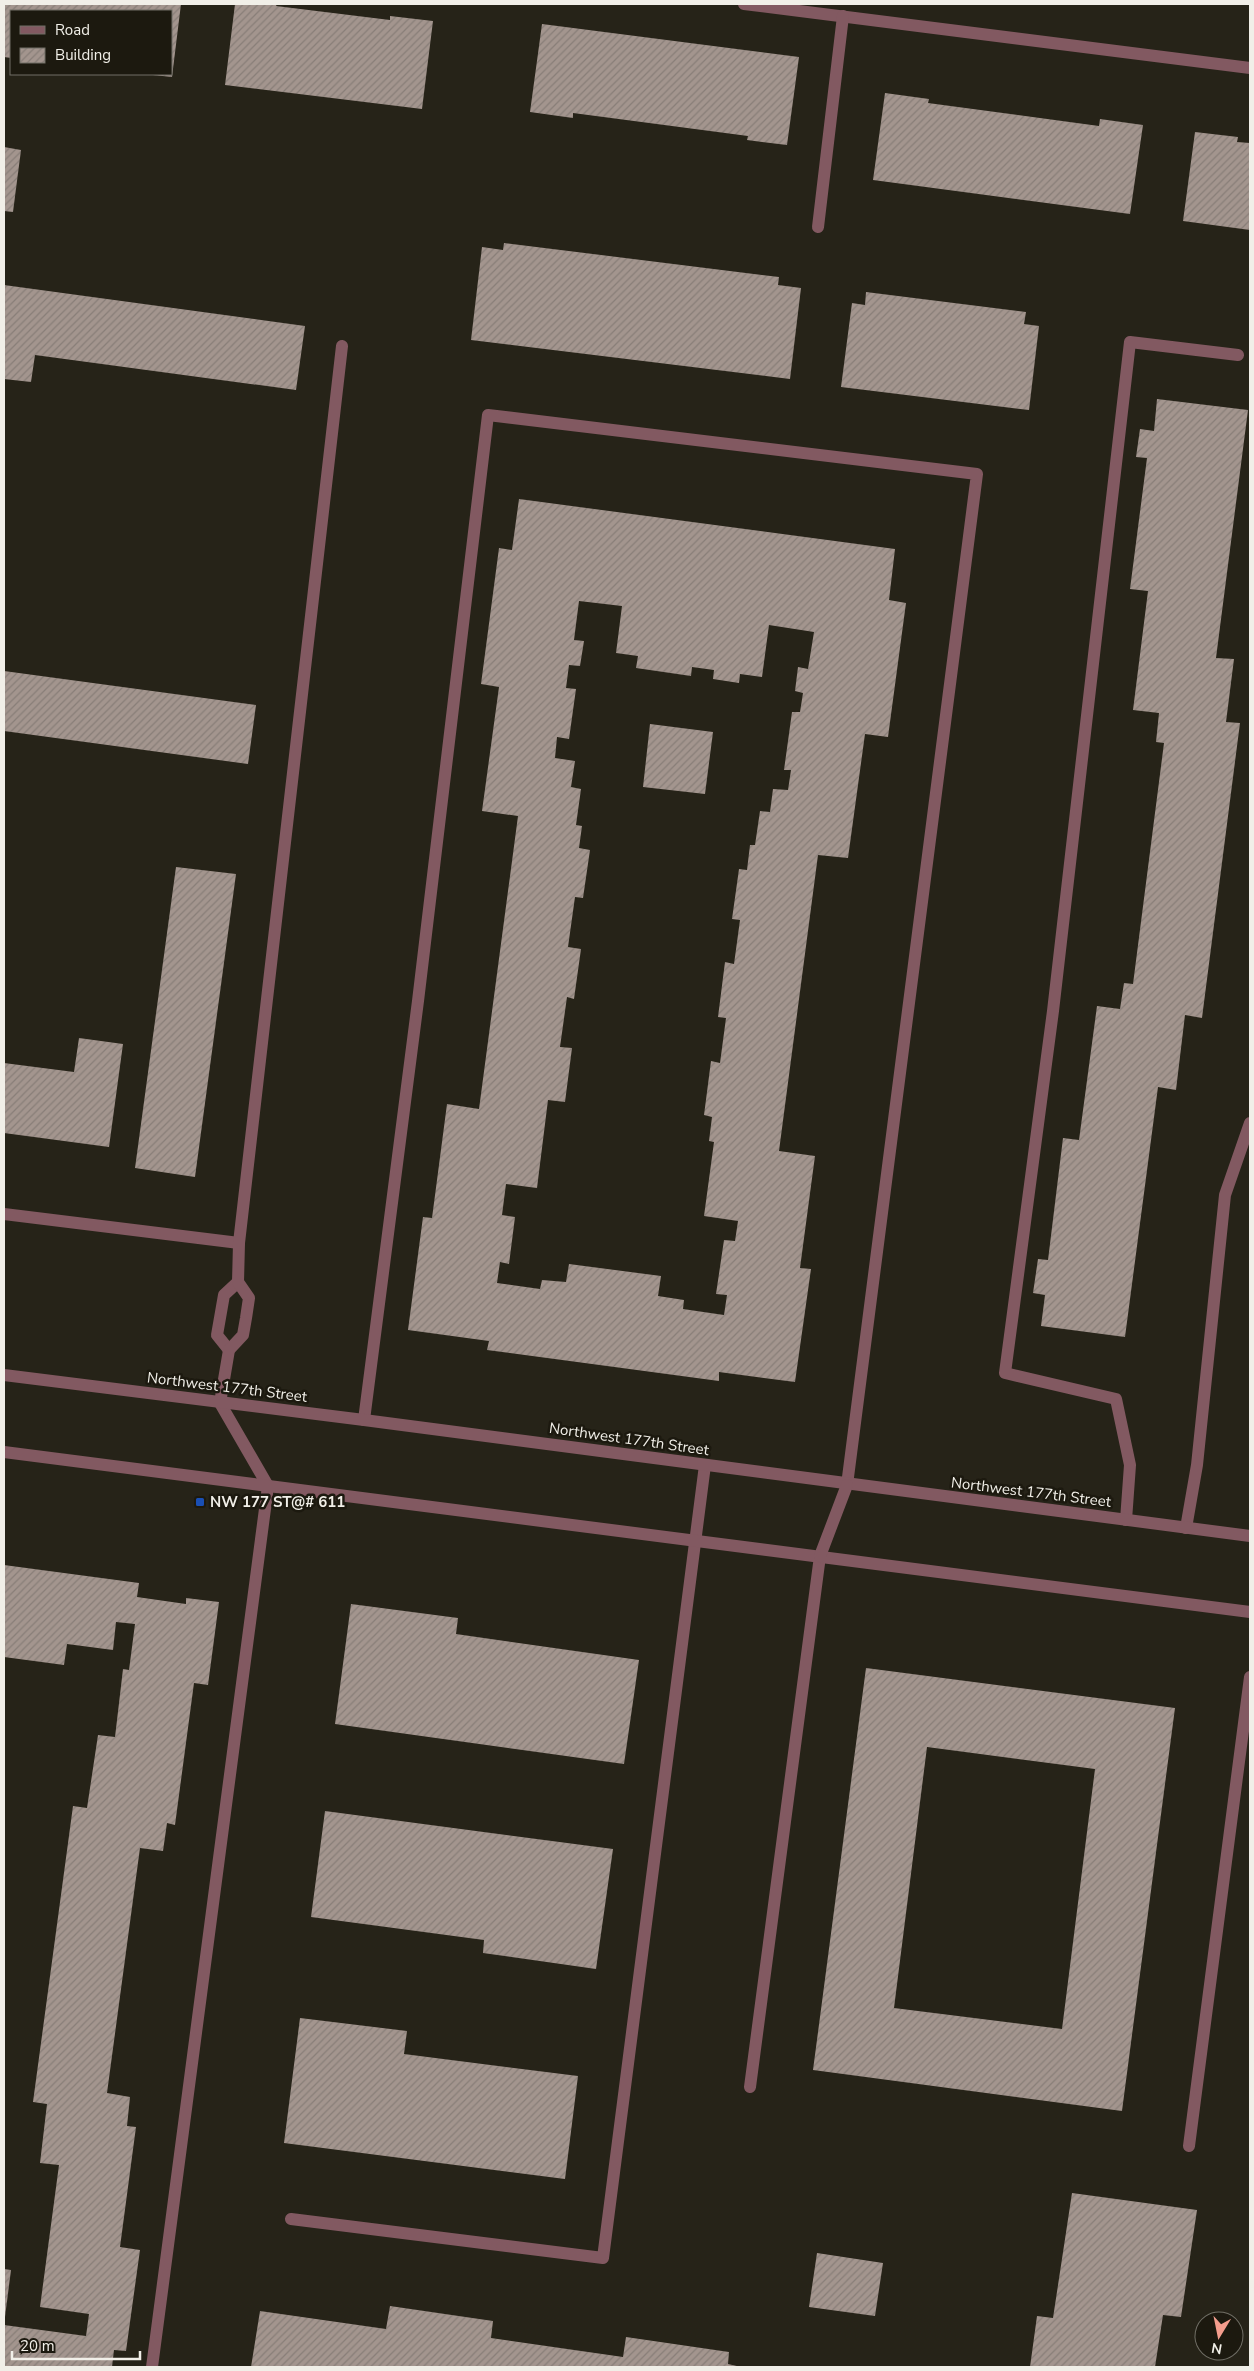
<svg xmlns="http://www.w3.org/2000/svg" width="1254" height="2371" viewBox="0 0 1254 2371" font-family="'Nunito Sans',sans-serif">
  <defs>
    <pattern id="building-hatch" width="6" height="6" patternUnits="userSpaceOnUse" patternTransform="scale(1.25)"><rect width="6" height="6" fill="#a3958e"/><path d="M-1 1l2-2M0 6l6-6M5 7l2-2" fill="none" stroke="#887e78"/></pattern>
  </defs>
  <rect width="100%" height="100%" fill="#262318"/>
  <g fill="url(#building-hatch)" fill-rule="evenodd">
    <polygon points="4,4 181,4 172,77 153,75 171,74 171,11 11,11 11,58 4,57"/>
    <polygon points="235,4 277,4 276,6 390,20 390,16 433,21 422,109 225,85"/>
    <polygon points="542,24 799,57 787,145 747,140 748,136 573,113 573,118 530,112"/>
    <polygon points="885,93 929,99 928,103 1099,126 1100,119 1143,125 1130,214 873,180"/>
    <polygon points="1195,132 1238,137 1237,142 1250,143 1250,230 1183,221"/>
    <polygon points="4,147 21,150 13,212 4,211"/>
    <polygon points="504,243 779,277 778,285 801,288 790,379 471,340 482,247 503,250"/>
    <polygon points="4,285 305,326 296,390 35,355 31,382 4,379"/>
    <polygon points="866,292 1026,312 1024,324 1039,326 1029,410 841,387 852,303 865,305"/>
    <polygon points="1157,399 1248,410 1216,658 1234,659 1226,722 1240,723 1202,1018 1185,1015 1176,1090 1158,1087 1125,1337 1041,1326 1045,1295 1033,1293 1038,1259 1048,1260 1063,1138 1079,1140 1097,1006 1120,1009 1124,983 1133,984 1164,743 1156,742 1159,713 1133,710 1148,591 1130,589 1147,458 1136,457 1140,429 1154,431"/>
    <path d="M519,499L895,549L889,600L906,603L888,737L865,734L848,858L818,855L779,1151L815,1156L800,1268L811,1269L795,1382L719,1372V1381L487,1350L489,1341L408,1330L423,1217L432,1218L447,1104L479,1109L518,816L482,811L499,687L481,684L499,548L512,550ZM579,601L622,606L616,653L638,656L636,668L691,676L692,667L714,670L713,679L739,683L740,674L762,677L769,625L814,632L808,669L798,667L795,691L803,693L800,712H792L784,770H791L788,790L773,789L770,812L760,811L755,845H750L747,870L739,869L732,919L740,920L734,964L725,962L718,1017L726,1018L720,1063L711,1061L704,1115L712,1117L709,1141L714,1142L704,1216L738,1221L735,1241L724,1240L716,1294L727,1295L724,1315L683,1309L684,1300L658,1296L661,1276L569,1264L566,1282L542,1280L540,1289L497,1283L500,1262L509,1264L515,1217L502,1215L506,1184L537,1188L548,1100L565,1102L572,1048L560,1047L567,997L574,999L581,949L568,947L575,897L583,898L590,850L579,848L582,826L576,825L581,789L571,787L575,761L555,758L557,737L569,739L576,689L566,688L569,665L580,666L584,641L574,640Z"/>
    <polygon points="4,671 256,705 248,764 4,731"/>
    <polygon points="650,724 713,732 705,794 643,787"/>
    <polygon points="176,867 236,874 195,1177 135,1168"/>
    <polygon points="79,1038 123,1044 109,1147 4,1133 4,1063 74,1072"/>
    <polygon points="4,1565 139,1583 137,1597 186,1604 186,1598 219,1602 208,1685 194,1683 175,1825 167,1823 163,1851 140,1848 107,2093 130,2097 127,2126 136,2127 120,2247 140,2250 126,2351 114,2350 112,2367 4,2367 4,2325 86,2336 89,2314 40,2307 59,2165 40,2163 47,2104 33,2102 73,1806 87,1808 98,1735 115,1737 123,1669 129,1670 135,1624 116,1622 113,1650 67,1644 64,1665 4,1657"/>
    <polygon points="351,1604 458,1618 456,1634 639,1660 624,1764 335,1724"/>
    <path d="M866,1668L1175,1708L1122,2111L813,2070ZM927,1747L1095,1769L1062,2029L894,2008Z"/>
    <polygon points="325,1811 613,1849 596,1969 483,1953 484,1940 311,1917"/>
    <polygon points="300,2018 407,2031 404,2054 578,2076 565,2179 284,2143"/>
    <polygon points="1072,2193 1197,2210 1181,2317 1163,2315 1155,2367 1030,2367 1037,2316 1053,2318"/>
    <polygon points="817,2253 883,2263 875,2316 809,2307"/>
    <polygon points="4,2269 11,2270 5,2317 4,2317"/>
    <polygon points="390,2306 493,2321 491,2338 623,2357 626,2337 729,2352 728,2364 741,2367 251,2367 260,2311 386,2329"/>
  </g>
  <g fill="none" stroke-linecap="round" stroke-linejoin="round">
    <g stroke="#825961" stroke-width="12">
      <polyline points="744,4 1250,68"/>
      <polyline points="818,227 843,16"/>
      <polyline points="4,1214 239,1243"/>
      <polyline points="229,1350 217,1335 224,1295 238,1282"/>
      <polyline points="364,1420 418,1001 488,415 977,474 847,1485"/>
      <polyline points="1126,1520 1130,1465 1116,1399 1005,1373 1053,1011 1130,342 1238,355"/>
      <polyline points="1186,1528 1197,1465 1225,1195 1250,1123"/>
      <polyline points="750,2087 820,1556"/>
      <polyline points="1189,2146 1250,1677"/>
      <polyline points="291,2219 603,2258 705,1465"/>
      <polyline points="152,2367 268,1486 220,1403 229,1350 243,1335 246,1318 249,1298 238,1282 239,1243 342,346"/>
    </g>
    <g stroke="#825961" stroke-width="12">
      <polyline points="4,1375 364,1420 1250,1536"/>
      <polyline points="4,1452 1250,1612"/>
      <polyline points="820,1556 847,1485"/>
    </g>
  </g>
  <rect fill="#1a4fb4" stroke="#1c190f" stroke-width="2" x="195" y="1497" width="10" height="10" rx="2.5"/>
  <g text-anchor="middle" dominant-baseline="central" stroke-width="5" stroke-linejoin="round" paint-order="stroke">
    <g font-size="15" fill="#f1efe8" stroke="#1c190f">
      <text transform="translate(227 1387) rotate(7)">Northwest 177th Street</text>
      <text transform="translate(629 1439) rotate(8)">Northwest 177th Street</text>
      <text transform="translate(1031 1492) rotate(7)">Northwest 177th Street</text>
    </g>
    <g font-size="15" font-weight="bold" fill="#f1efe8" stroke="#1c190f" text-anchor="start">
      <text x="210" y="1502">NW 177 ST@# 611</text>
    </g>
  </g>
  <rect width="1254" height="2371" fill="none" stroke="#f1efe8" stroke-width="10"/>
  <rect x="10" y="10" width="162" height="65" fill="#1c190f" stroke="#716f66"/>
  <rect x="20" y="26" width="25" height="8" fill="#825961" stroke="#716f66"/>
  <text x="55" y="35" font-size="15" fill="#f1efe8">Road</text>
  <rect x="20" y="48" width="25" height="15" fill="url(#building-hatch)" stroke="#716f66"/>
  <text x="55" y="60" font-size="15" fill="#f1efe8">Building</text>
  <g transform="translate(1219 2336) rotate(190)"><circle r="24" fill="#1c190f" stroke="#716f66"/>
  <path d="M0-4L9 19L0 12L-9 19Z" fill="#f49d8d"/>
  <text y="-8" font-size="14" font-weight="bold" text-anchor="middle" fill="#f1efe8">N</text>
  </g>
  <path d="M12 2351v8h128v-8" fill="none" stroke="#f1efe8" stroke-width="2.5"/>
  <text x="20" y="2351" font-size="15" fill="#f1efe8" stroke="#1c190f" stroke-width="4" paint-order="stroke">20 m</text>
</svg>
